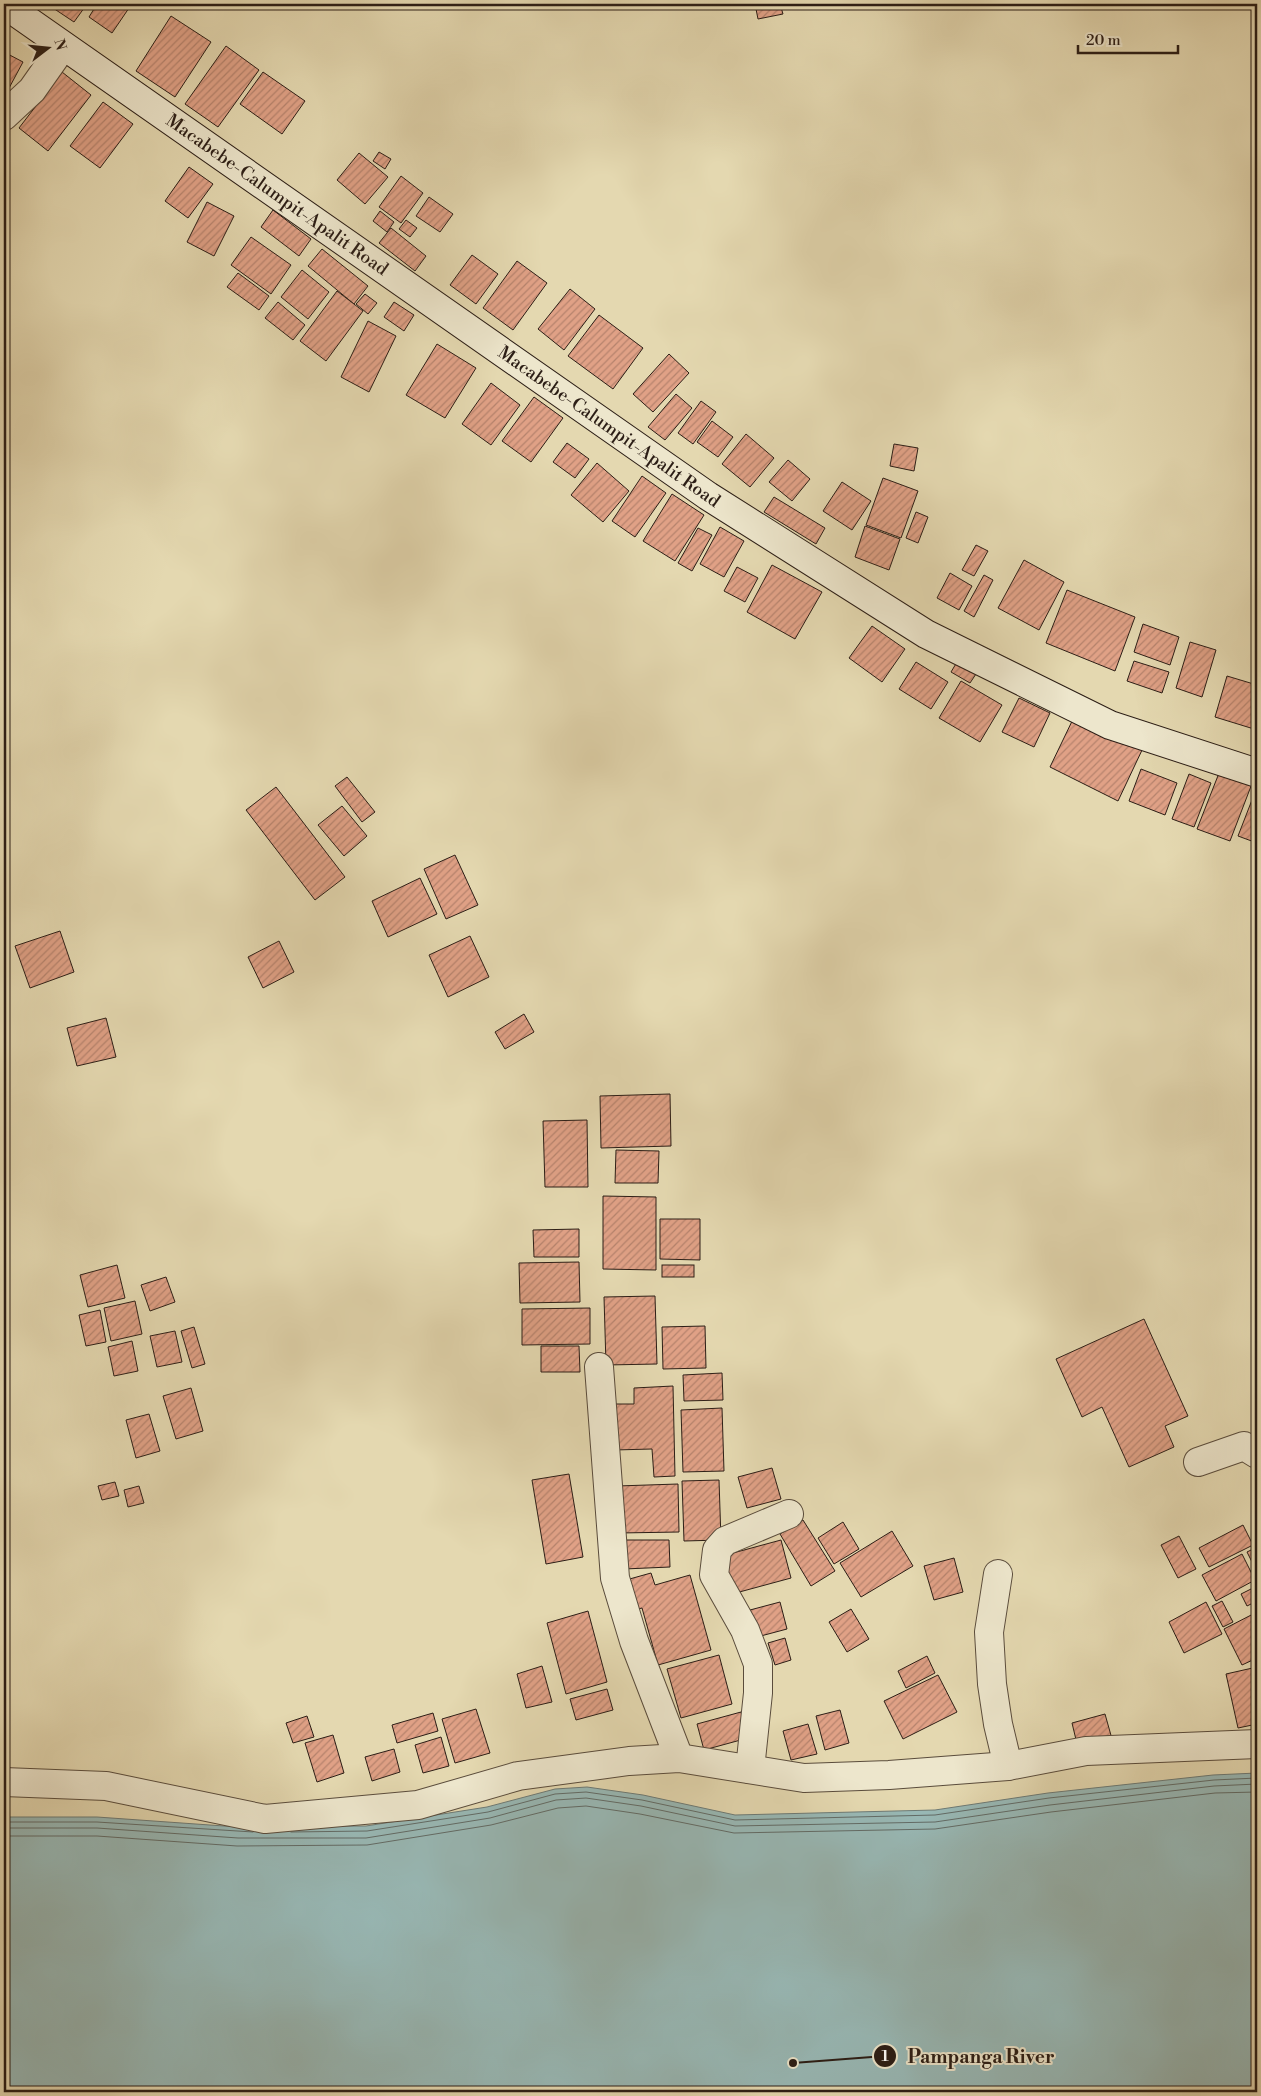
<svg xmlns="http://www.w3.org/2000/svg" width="1261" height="2096" viewBox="0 0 1261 2096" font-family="'Libre Bodoni',serif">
  <defs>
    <pattern id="building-hatch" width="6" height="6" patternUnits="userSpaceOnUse" patternTransform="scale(1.25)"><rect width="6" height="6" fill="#e0a186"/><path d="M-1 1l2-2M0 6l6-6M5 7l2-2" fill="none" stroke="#b6836d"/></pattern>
  </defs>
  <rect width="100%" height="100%" fill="#e4d8b0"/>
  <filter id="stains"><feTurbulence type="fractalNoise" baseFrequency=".004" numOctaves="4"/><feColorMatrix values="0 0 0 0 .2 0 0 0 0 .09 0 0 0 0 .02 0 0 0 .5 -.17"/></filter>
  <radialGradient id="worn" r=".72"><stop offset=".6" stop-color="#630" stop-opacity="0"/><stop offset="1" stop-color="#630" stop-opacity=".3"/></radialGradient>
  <polygon fill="#98b8b5" stroke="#6d7a75" points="1257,1773 1257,2092 4,2092 4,1817 97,1817 238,1827 366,1826 487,1807 555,1789 587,1787 643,1795 735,1815 935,1810 1048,1793 1213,1775"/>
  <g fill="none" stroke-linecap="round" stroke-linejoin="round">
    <g stroke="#626b66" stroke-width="1">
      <polyline points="4,1822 97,1822 253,1832"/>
      <polyline points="4,1828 97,1828 238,1838 366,1838 490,1818 556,1800 586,1798 641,1806 735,1826 935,1822 1050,1805 1214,1786 1257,1784"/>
      <polyline points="291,1832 367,1831 488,1812 555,1794 586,1792 642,1800 735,1820 935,1815 1049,1798 1214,1780 1257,1778"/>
      <polyline points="4,1836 97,1836 237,1846 367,1845 491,1825 558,1808 586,1806 640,1814 734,1833 935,1829 1051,1812 1215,1793 1257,1792"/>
    </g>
  </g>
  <g fill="url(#building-hatch)" stroke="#2c1e16">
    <polygon points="47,4 87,4 74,22"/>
    <polygon points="97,4 124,4 129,8 112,33 89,17"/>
    <polygon points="755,4 780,4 783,14 758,19"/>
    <polygon points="171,16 211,42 175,97 136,71"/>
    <polygon points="226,46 259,70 218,127 185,104"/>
    <polygon points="4,52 23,62 8,90 4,88"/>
    <polygon points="62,72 91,95 48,151 19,128"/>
    <polygon points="263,72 305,101 282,134 240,104"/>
    <polygon points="103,102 133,124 100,168 70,146"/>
    <polygon points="379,152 391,159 385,169 373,161"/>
    <polygon points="359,153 388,177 365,204 337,180"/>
    <polygon points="189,167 213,184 188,218 165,201"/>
    <polygon points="401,176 423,193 401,223 379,207"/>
    <polygon points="429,197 453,214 440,232 416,216"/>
    <polygon points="207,202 234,216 214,256 187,242"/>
    <polygon points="273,210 311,239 299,256 261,227"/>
    <polygon points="380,211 394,222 387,232 373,221"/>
    <polygon points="406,220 417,228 410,237 399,229"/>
    <polygon points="391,228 426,256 415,271 379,243"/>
    <polygon points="251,237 291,265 271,294 231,265"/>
    <polygon points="322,249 368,286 354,304 308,266"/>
    <polygon points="472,255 498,274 476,304 450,285"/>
    <polygon points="517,261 547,283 513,330 483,308"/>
    <polygon points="302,270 329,292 308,319 281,297"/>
    <polygon points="238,273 269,296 259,310 227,287"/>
    <polygon points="570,289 595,309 564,350 538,329"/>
    <polygon points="337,291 363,311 326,361 300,341"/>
    <polygon points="365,294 377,303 368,314 356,304"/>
    <polygon points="278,302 305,325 293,340 265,318"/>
    <polygon points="394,302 414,315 404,331 384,317"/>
    <polygon points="599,315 643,348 613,389 568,356"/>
    <polygon points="368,321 396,336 369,392 341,377"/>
    <polygon points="437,344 476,368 445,418 406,395"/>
    <polygon points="669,354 689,373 653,412 633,394"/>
    <polygon points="491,383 520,405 491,445 462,424"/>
    <polygon points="676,394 692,408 665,440 648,427"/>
    <polygon points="534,397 563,418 531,462 502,441"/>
    <polygon points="701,401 716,412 693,444 678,433"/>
    <polygon points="712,421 733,437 718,457 697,442"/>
    <polygon points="746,434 774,458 750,487 722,464"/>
    <polygon points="567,443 589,459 575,478 553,462"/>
    <polygon points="894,444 918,448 914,471 890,466"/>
    <polygon points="788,460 810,479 792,501 769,482"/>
    <polygon points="597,463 629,491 603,522 571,495"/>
    <polygon points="642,476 666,493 635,537 612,521"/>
    <polygon points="883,478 918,491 901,538 866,525"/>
    <polygon points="842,482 871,501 852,530 823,511"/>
    <polygon points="672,494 704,515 675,561 643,541"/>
    <polygon points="774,497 825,528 816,544 764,512"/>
    <polygon points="916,512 928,517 918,543 906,538"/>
    <polygon points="865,526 900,539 889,570 855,557"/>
    <polygon points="720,527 744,541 724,577 700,564"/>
    <polygon points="698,528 712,535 692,571 678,563"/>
    <polygon points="976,545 988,551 974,576 962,570"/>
    <polygon points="1024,560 1064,582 1039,630 998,608"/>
    <polygon points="772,565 822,592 795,639 747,612"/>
    <polygon points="737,567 758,578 745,602 724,591"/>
    <polygon points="950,573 972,586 959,610 937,598"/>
    <polygon points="984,575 993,580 974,617 964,611"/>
    <polygon points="1067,590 1135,617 1115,671 1046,643"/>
    <polygon points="1143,624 1179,637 1170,665 1134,652"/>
    <polygon points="872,626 905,649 882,682 849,658"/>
    <polygon points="1190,642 1216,650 1202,697 1176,688"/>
    <polygon points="1134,661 1169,672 1162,693 1127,681"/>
    <polygon points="916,662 948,682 931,709 899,689"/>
    <polygon points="957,662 976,674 970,683 951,672"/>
    <polygon points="1227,676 1257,685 1257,718 1254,729 1215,717"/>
    <polygon points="961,681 1002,705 980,742 939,718"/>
    <polygon points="1019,698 1050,713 1034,747 1002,732"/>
    <polygon points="1075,715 1143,748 1118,801 1050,767"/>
    <polygon points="1221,768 1253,781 1230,841 1197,829"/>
    <polygon points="1141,769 1177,783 1165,815 1129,801"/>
    <polygon points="1189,774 1211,783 1194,827 1172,819"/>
    <polygon points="347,777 375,812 362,822 335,786"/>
    <polygon points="276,787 345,877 315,900 246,810"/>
    <polygon points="1257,787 1257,843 1238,836"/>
    <polygon points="342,806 367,836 344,856 318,825"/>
    <polygon points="455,855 478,905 446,919 424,869"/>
    <polygon points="420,878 437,914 388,937 372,901"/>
    <polygon points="60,931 74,972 30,988 15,946"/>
    <polygon points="470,936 489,977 448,997 429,955"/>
    <polygon points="279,941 294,972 263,988 248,957"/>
    <polygon points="524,1014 534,1032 505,1049 495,1032"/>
    <polygon points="106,1018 116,1057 77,1066 67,1028"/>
    <polygon points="670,1094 671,1146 601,1148 600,1096"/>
    <polygon points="587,1120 588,1187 545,1187 543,1121"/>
    <polygon points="616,1150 659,1151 658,1183 615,1183"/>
    <polygon points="603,1196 656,1197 656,1270 603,1269"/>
    <polygon points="660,1219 700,1219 700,1260 660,1259"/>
    <polygon points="579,1229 579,1257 534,1257 533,1230"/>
    <polygon points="579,1262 580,1302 520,1303 519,1263"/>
    <polygon points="117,1265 125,1298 88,1307 80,1275"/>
    <rect x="662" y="1265" width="32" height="12"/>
    <polygon points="166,1277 175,1302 150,1311 141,1285"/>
    <polygon points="655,1296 657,1364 606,1365 604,1297"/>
    <polygon points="135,1301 142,1334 111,1341 104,1308"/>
    <polygon points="590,1308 590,1344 522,1345 522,1309"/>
    <polygon points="100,1310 106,1342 86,1346 79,1315"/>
    <polygon points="1144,1319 1188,1416 1165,1426 1174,1447 1129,1467 1102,1407 1082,1417 1056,1359"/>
    <polygon points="705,1326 706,1368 663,1369 662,1327"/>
    <polygon points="194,1327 205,1364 192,1368 181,1331"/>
    <polygon points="175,1331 182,1362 157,1367 150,1336"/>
    <polygon points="132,1341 138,1371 114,1376 108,1347"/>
    <polygon points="541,1346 579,1346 580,1372 541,1372"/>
    <polygon points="722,1373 723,1400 684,1401 683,1375"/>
    <polygon points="673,1386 675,1476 654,1477 652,1449 614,1450 613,1404 634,1404 634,1388"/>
    <polygon points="191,1388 203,1431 176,1439 163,1396"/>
    <polygon points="722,1408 724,1471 683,1472 681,1410"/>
    <polygon points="149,1414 160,1451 136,1458 126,1420"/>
    <polygon points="772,1468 781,1499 747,1508 738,1477"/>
    <polygon points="569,1474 583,1557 546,1564 532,1480"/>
    <polygon points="719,1480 721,1540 684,1541 682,1481"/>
    <polygon points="115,1482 119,1496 102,1500 98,1486"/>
    <polygon points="678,1484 679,1532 619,1533 617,1486"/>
    <polygon points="139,1486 144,1503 128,1507 124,1490"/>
    <polygon points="803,1520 835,1571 811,1586 780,1534"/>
    <polygon points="843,1522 859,1549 834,1564 818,1538"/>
    <polygon points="1243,1525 1253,1545 1209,1567 1199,1548"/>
    <polygon points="892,1531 913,1566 861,1597 840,1563"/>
    <polygon points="1179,1536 1196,1569 1178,1578 1161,1545"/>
    <polygon points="623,1540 669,1540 670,1567 624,1569"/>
    <polygon points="781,1540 791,1578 732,1594 722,1556"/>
    <polygon points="1257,1547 1257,1572 1247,1552"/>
    <polygon points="1242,1554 1255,1580 1216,1601 1202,1575"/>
    <polygon points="954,1558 963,1592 934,1600 924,1566"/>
    <polygon points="651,1573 655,1585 690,1575 711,1650 658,1665 642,1608 634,1610 626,1580"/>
    <polygon points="1257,1586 1257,1601 1247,1606 1241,1594"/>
    <polygon points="1222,1601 1233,1622 1223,1627 1212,1606"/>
    <polygon points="780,1602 787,1629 757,1637 750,1610"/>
    <polygon points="1206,1602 1222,1634 1184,1653 1169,1622"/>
    <polygon points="851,1609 869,1639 847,1652 829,1622"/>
    <polygon points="588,1611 607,1682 566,1694 547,1623"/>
    <polygon points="1257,1612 1257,1658 1242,1665 1224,1629"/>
    <polygon points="785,1638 791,1660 775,1665 768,1643"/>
    <polygon points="719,1655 732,1704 681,1718 667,1669"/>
    <polygon points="927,1656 935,1673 906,1688 898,1671"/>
    <polygon points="542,1666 552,1702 526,1708 517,1674"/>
    <polygon points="1257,1667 1257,1724 1238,1728 1226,1674"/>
    <polygon points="938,1675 957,1712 903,1739 884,1701"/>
    <polygon points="607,1689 613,1710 576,1720 570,1699"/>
    <polygon points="476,1709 490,1753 455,1763 442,1719"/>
    <polygon points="840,1710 849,1743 825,1750 816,1716"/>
    <polygon points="741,1712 748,1738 704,1750 697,1724"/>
    <polygon points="433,1713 438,1731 397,1743 392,1725"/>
    <polygon points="1105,1714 1112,1739 1078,1748 1072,1723"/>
    <polygon points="307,1716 314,1737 293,1743 286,1723"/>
    <polygon points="808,1724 817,1754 791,1760 783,1731"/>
    <polygon points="333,1735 344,1773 317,1782 305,1743"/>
    <polygon points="441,1737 449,1766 423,1773 415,1745"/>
    <polygon points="394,1749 400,1772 372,1781 365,1757"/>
  </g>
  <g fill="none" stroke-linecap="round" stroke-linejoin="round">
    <defs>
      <g id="minor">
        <polyline points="4,116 32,90 63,46"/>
        <polyline points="599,1367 615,1578 634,1641 679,1758"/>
        <polyline points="1198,1462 1244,1446 1257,1454"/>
        <polyline points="998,1574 989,1632 992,1684 998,1724 1008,1766"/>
        <polyline points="750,1769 758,1693 758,1664 745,1630 714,1575 717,1550 725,1541 789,1514"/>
        <polyline points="4,1782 106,1786 265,1819 418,1805 518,1776 629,1761 679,1758 804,1778 889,1775 1008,1766 1086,1751 1257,1744"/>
      </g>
      <polyline id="secondary" points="4,4 708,496 926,634 1110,725 1257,773"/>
    </defs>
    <use href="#minor" stroke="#5a4c3c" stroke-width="30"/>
    <use href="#secondary" stroke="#2c1e16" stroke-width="30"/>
    <use href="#minor" stroke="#ede6cc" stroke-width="28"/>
    <use href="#secondary" stroke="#ede6cc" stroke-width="28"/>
  </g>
  <g text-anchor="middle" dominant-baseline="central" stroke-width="4" stroke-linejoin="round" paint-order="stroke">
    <g font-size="18" fill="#2c1e16" stroke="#ede6cc">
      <text transform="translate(277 195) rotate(35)">Macabebe-Calumpit-Apalit Road</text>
      <text transform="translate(609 427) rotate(35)">Macabebe-Calumpit-Apalit Road</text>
    </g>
  </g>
  <path fill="none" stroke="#2c1e16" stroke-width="2" d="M793 2063L885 2056"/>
  <g fill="#2c1e16" stroke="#ede6cc" stroke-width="2">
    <circle cx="793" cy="2063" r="5"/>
    <circle cx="885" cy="2056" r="12"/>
  </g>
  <g font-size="15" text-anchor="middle" font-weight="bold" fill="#fff">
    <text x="885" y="2061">1</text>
  </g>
  <g font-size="19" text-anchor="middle" font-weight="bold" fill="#2c1e16" stroke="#ede6cc" stroke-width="4" stroke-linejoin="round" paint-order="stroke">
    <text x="981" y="2063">Pampanga River</text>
  </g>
  <rect width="1261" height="2096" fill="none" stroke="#e4d8b0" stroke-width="20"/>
  <rect x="5" y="5" width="1251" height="2086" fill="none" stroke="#2c1e16" stroke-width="2.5"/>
  <rect x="10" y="10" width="1241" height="2076" fill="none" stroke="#2c1e16"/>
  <g transform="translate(48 48) rotate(74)" stroke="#ede6cc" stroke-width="4" paint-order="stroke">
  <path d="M0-4L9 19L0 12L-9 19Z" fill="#2c1e16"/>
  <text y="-8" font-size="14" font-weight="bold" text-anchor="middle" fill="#2c1e16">N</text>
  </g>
  <path d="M1078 45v8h100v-8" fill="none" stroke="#2c1e16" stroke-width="2.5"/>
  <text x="1086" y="45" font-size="15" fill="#2c1e16" stroke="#ede6cc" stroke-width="4" paint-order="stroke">20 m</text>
  <rect width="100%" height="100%" filter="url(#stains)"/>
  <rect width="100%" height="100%" fill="url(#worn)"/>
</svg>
